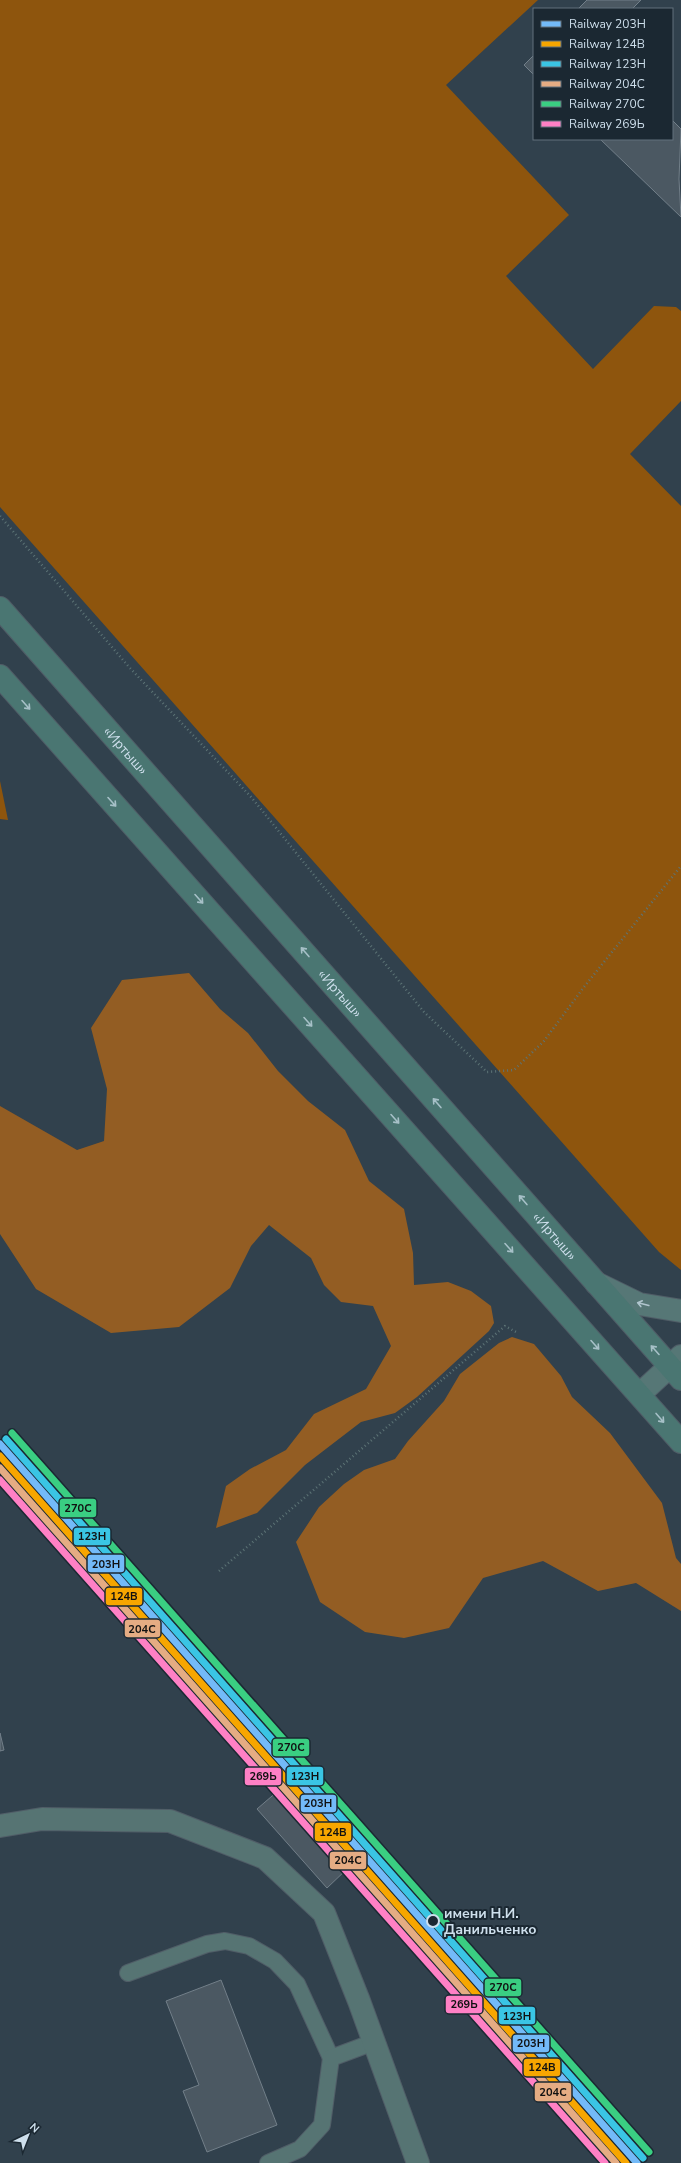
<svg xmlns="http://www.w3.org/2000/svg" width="681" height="2163" viewBox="0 0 681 2163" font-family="'Nunito Sans',sans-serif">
  <rect width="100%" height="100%" fill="#31414d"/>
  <g fill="#8e550d">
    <polygon points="0,0 538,0 446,85 569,215 506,276 593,369 654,306 676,307 681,311 681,401 630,454 681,506 681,1270 659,1252 0,507"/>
    <polygon points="0,781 8,820 0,819"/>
  </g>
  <g fill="#935d23">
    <polygon points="189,973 220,1009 248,1033 278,1071 308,1101 345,1130 369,1181 404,1209 413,1253 414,1285 448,1282 471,1291 491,1306 494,1323 489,1331 417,1397 395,1413 361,1422 305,1465 257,1513 216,1528 226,1486 250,1469 286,1450 314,1414 366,1389 391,1346 373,1306 341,1302 324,1285 311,1258 269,1225 251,1246 230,1288 179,1327 111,1333 36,1289 0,1234 0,1106 77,1150 104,1141 107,1089 91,1028 122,980"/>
    <polygon points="512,1337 534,1344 561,1376 572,1397 610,1433 662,1503 676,1558 681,1564 681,1611 636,1583 598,1591 543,1561 483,1578 449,1628 404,1638 365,1632 320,1602 296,1542 319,1507 344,1484 364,1470 395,1459 408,1441 444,1401 460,1374 499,1343"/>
  </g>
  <g fill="#4b5862" stroke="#727f89">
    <polygon points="587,0 641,0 632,9 578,9"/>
    <polygon points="534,55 534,75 524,65"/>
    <polygon points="672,120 681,129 679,179 681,217 600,139 672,139"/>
    <polygon points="0,1733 4,1750 0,1751"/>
    <polygon points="279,1790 348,1868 327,1888 257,1809"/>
    <polygon points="221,1980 277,2125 207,2152 183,2091 199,2085 166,2001"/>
  </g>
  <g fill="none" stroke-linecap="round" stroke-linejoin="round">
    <defs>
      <g id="lane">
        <polyline points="128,1973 207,1944 225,1941 249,1946 275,1961 297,1984 331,2058"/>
        <polyline points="268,2163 300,2149 322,2125 331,2058 374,2042"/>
      </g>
      <polyline id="street" points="0,1826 42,1819 170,1821 265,1858 324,1913 359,2001 418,2163"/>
      <g id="secondary">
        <polyline points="596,1283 639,1304 681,1311"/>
        <polyline points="640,1394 681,1356"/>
      </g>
      <g id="primary">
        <path id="s1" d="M0,608L681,1379"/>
        <polyline points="0,676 681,1442"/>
      </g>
    </defs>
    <use href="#lane" stroke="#505d67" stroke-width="18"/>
    <use href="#street" stroke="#505d67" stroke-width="24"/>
    <use href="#secondary" stroke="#505d67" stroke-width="24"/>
    <use href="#primary" stroke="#505d67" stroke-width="24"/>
    <g stroke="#5d7476" stroke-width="2.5" stroke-dasharray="1 3" stroke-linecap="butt">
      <polyline points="0,516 129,667 252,798 424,1012 487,1072 514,1070 544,1041 584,987 681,866"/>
      <polyline points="219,1571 505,1326 516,1332"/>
    </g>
    <use href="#lane" stroke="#567473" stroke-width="16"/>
    <use href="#street" stroke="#567473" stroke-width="22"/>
    <use href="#secondary" stroke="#567776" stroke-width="22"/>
    <use href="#primary" stroke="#4a7672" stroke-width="22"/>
    <defs>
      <polyline id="rail-1" points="0,1444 637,2163"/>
      <polyline id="rail-2" points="0,1456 626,2163"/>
      <polyline id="rail-3" points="6,1439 643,2158"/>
      <polyline id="rail-4" points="0,1468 616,2163"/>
      <polyline id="rail-5" points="12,1433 649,2152"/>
      <polyline id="rail-6" points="0,1480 605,2163"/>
    </defs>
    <use href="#rail-1" stroke="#1b2832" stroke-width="10"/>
    <use href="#rail-2" stroke="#1b2832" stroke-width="10"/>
    <use href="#rail-3" stroke="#1b2832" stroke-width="10"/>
    <use href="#rail-4" stroke="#1b2832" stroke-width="10"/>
    <use href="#rail-5" stroke="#1b2832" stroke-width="10"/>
    <use href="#rail-6" stroke="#1b2832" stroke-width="10"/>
    <use href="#rail-1" stroke="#73baf8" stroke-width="7"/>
    <use href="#rail-2" stroke="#f7a600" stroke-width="7"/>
    <use href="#rail-3" stroke="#3ac5e4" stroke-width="7"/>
    <use href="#rail-4" stroke="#e5ac83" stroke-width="7"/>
    <use href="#rail-5" stroke="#3ace82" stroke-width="7"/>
    <use href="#rail-6" stroke="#ff80c5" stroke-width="7"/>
  </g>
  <defs><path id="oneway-shaft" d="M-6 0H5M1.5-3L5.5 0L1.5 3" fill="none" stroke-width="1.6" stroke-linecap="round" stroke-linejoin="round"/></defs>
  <g stroke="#a6c0c7">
    <use href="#oneway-shaft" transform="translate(26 705) rotate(48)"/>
    <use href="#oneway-shaft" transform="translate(112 802) rotate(48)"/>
    <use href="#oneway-shaft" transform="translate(199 899) rotate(48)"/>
    <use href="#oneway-shaft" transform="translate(305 952) rotate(-131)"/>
    <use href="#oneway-shaft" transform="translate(308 1022) rotate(48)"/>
    <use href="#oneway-shaft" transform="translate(437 1103) rotate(-131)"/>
    <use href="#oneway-shaft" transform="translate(395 1119) rotate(48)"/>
    <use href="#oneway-shaft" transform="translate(523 1200) rotate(-131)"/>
    <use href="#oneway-shaft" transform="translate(509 1248) rotate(48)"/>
    <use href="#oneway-shaft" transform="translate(595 1345) rotate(48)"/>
    <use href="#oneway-shaft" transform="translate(655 1350) rotate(-132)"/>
    <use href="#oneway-shaft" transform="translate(660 1418) rotate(49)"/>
  </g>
  <use stroke="#b0c5ce" href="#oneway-shaft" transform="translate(643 1304) rotate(-166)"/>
  <circle fill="#1b2832" stroke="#cedfec" stroke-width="2" cx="433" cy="1921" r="6"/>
  <g text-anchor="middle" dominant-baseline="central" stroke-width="4" stroke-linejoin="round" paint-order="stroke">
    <g font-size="14" fill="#cedfec" stroke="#1b2832">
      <text stroke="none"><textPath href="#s1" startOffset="190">«Иртыш»</textPath></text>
      <text stroke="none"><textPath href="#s1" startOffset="514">«Иртыш»</textPath></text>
      <text stroke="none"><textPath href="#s1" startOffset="838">«Иртыш»</textPath></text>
    </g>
    <g font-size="14" font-weight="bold" fill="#cedfec" stroke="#1b2832" text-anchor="start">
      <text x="444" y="1913">имени Н.И.<tspan x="444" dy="16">Данильченко</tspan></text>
    </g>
  </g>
  <g stroke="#1b2832" stroke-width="1.5">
    <rect x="59" y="1498" width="38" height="20" rx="4" fill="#3ace82"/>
    <rect x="73" y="1527" width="38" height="19" rx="4" fill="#3ac5e4"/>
    <rect x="87" y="1554" width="38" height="19" rx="4" fill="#73baf8"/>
    <rect x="105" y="1587" width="38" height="19" rx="4" fill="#f7a600"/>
    <rect x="124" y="1619" width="37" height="19" rx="4" fill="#e5ac83"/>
    <rect x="272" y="1738" width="38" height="19" rx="4" fill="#3ace82"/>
    <rect x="286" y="1766" width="38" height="20" rx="4" fill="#3ac5e4"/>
    <rect x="244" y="1767" width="38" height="19" rx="4" fill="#ff80c5"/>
    <rect x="300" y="1794" width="37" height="19" rx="4" fill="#73baf8"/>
    <rect x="314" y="1822" width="38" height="20" rx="4" fill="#f7a600"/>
    <rect x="329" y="1851" width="38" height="19" rx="4" fill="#e5ac83"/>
    <rect x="484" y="1978" width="38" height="19" rx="4" fill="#3ace82"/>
    <rect x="445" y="1995" width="38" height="19" rx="4" fill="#ff80c5"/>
    <rect x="498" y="2006" width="38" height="19" rx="4" fill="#3ac5e4"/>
    <rect x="512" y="2034" width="38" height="19" rx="4" fill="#73baf8"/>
    <rect x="523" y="2058" width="38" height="19" rx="4" fill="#f7a600"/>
    <rect x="534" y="2082" width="38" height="20" rx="4" fill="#e5ac83"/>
  </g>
  <g font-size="11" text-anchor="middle" font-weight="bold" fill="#111">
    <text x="78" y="1512">270С</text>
    <text x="92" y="1540">123Н</text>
    <text x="106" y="1568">203Н</text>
    <text x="124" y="1600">124В</text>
    <text x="142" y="1633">204С</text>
    <text x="291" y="1751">270С</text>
    <text x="305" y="1780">123Н</text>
    <text x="263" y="1780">269Ь</text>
    <text x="318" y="1807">203Н</text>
    <text x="333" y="1836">124В</text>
    <text x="348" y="1864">204С</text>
    <text x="503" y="1991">270С</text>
    <text x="464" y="2008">269Ь</text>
    <text x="517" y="2020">123Н</text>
    <text x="531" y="2047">203Н</text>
    <text x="542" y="2071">124В</text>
    <text x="553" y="2096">204С</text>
  </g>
  <rect x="533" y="8" width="140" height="132" fill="#1b2832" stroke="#63717c"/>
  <rect x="541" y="21" width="20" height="6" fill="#73baf8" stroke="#63717c"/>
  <text x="569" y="28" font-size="12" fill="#cedfec">Railway 203Н</text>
  <rect x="541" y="41" width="20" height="6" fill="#f7a600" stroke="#63717c"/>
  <text x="569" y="48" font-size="12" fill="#cedfec">Railway 124В</text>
  <rect x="541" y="61" width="20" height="6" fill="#3ac5e4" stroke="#63717c"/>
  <text x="569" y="68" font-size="12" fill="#cedfec">Railway 123Н</text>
  <rect x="541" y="81" width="20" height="6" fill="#e5ac83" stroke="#63717c"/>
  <text x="569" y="88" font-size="12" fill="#cedfec">Railway 204С</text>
  <rect x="541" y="101" width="20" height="6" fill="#3ace82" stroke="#63717c"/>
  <text x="569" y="108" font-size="12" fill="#cedfec">Railway 270С</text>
  <rect x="541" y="121" width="20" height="6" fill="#ff80c5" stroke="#63717c"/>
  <text x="569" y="128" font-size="12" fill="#cedfec">Railway 269Ь</text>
  <g transform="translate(28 2135) rotate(43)" stroke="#1b2832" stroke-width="3" paint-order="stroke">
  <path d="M0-3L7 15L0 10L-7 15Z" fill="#cedfec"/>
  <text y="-6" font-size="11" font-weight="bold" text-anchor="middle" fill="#cedfec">N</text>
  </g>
</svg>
